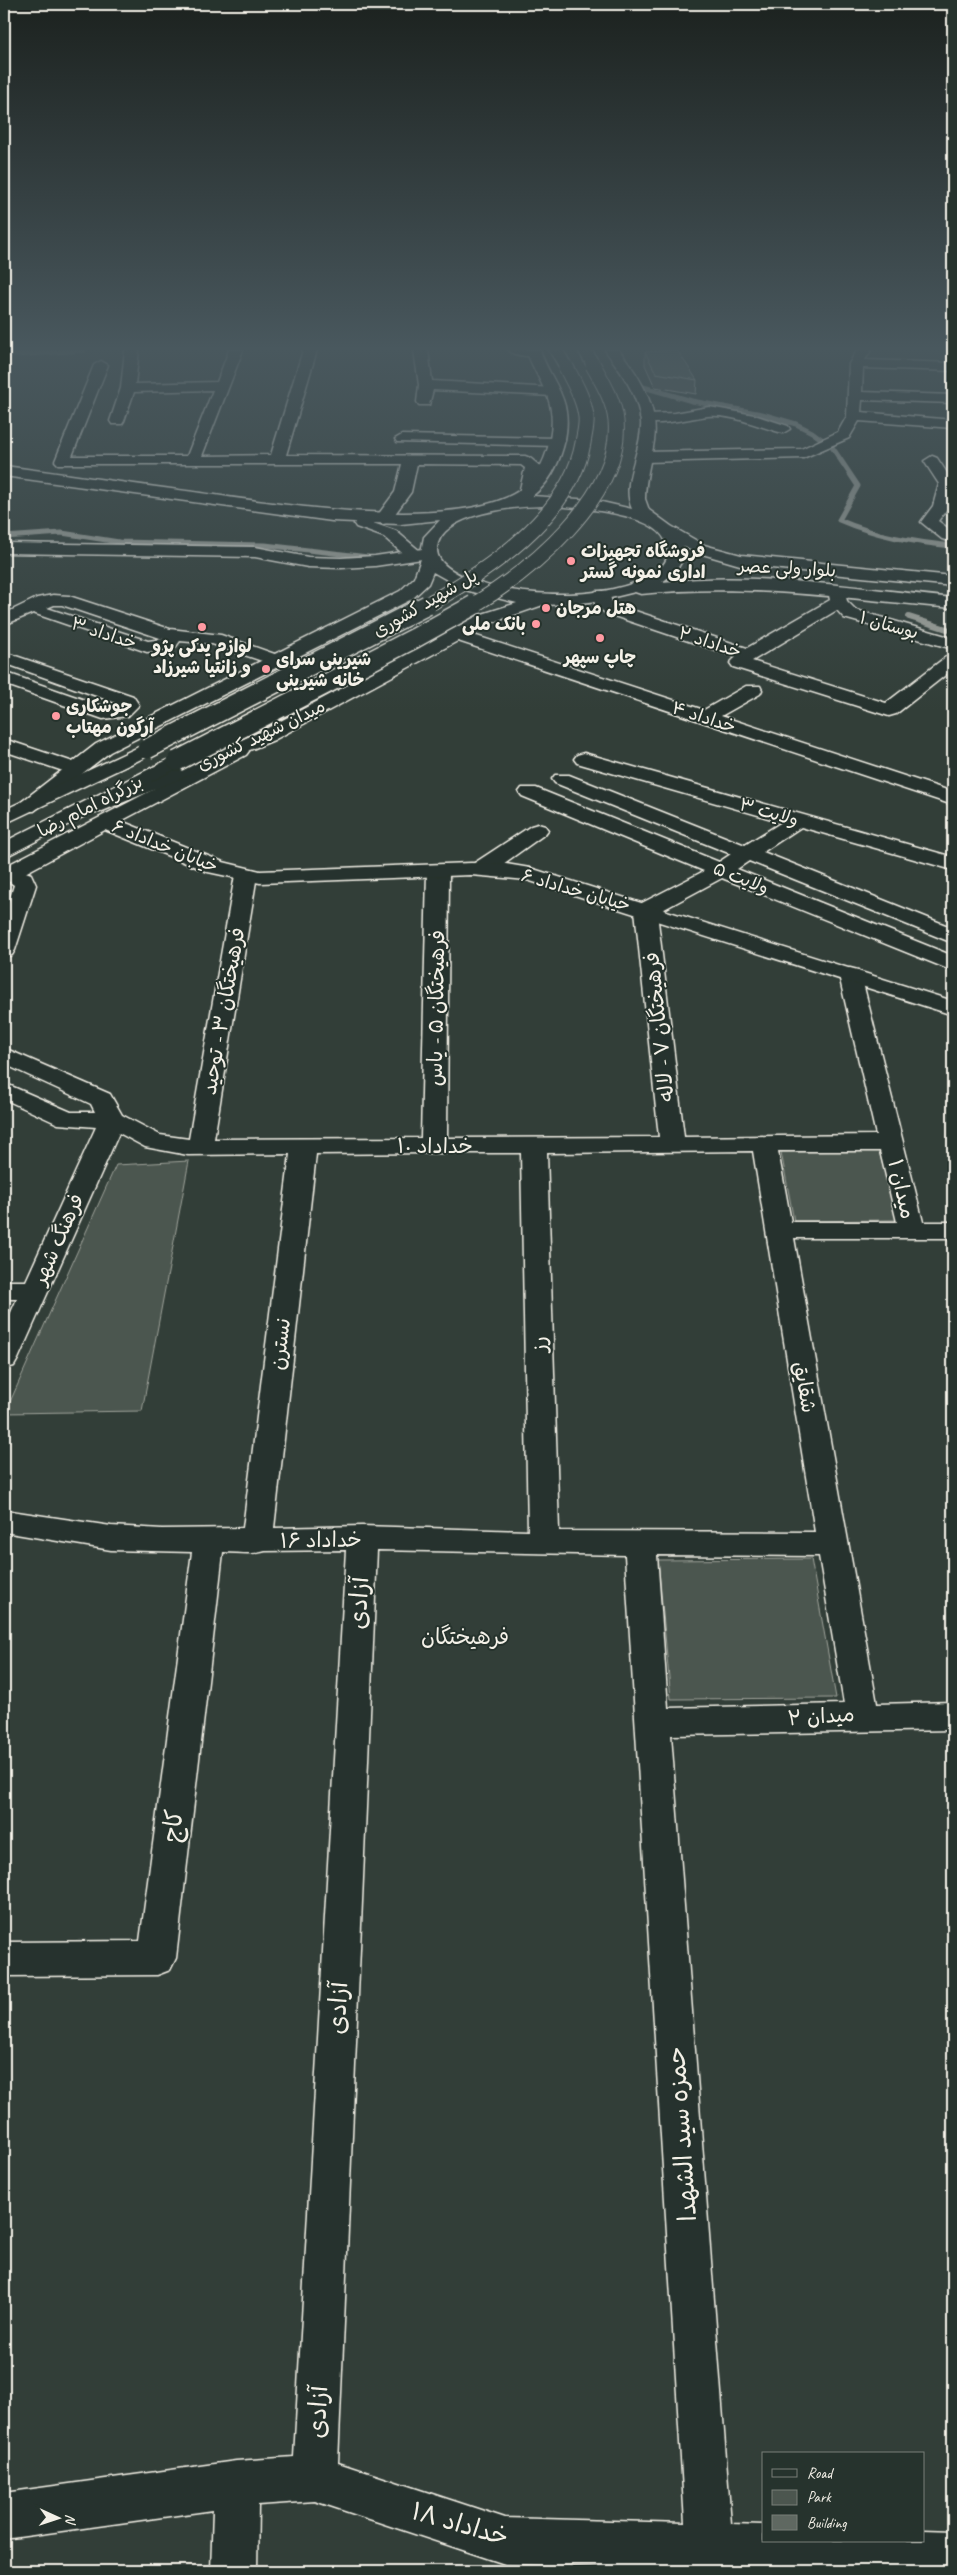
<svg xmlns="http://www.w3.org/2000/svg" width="957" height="2575" viewBox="0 0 957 2575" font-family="Caveat,'Playpen Sans Arabic',sans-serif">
  <rect width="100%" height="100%" fill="#323e38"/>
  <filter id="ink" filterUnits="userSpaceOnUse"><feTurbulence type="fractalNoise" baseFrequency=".02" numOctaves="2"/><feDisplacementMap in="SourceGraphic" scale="10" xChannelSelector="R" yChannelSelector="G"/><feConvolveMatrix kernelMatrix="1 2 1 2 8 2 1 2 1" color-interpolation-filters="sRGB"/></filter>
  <g filter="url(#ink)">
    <g fill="#4c564f" stroke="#a0a49c">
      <polygon points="879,1151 897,1220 794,1221 781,1152"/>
      <polygon points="189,1161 142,1411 5,1413 116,1165"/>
      <polygon points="811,1559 836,1698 671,1699 658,1560"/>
    </g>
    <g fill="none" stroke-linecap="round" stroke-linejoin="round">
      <g stroke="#a6a9a1" stroke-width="5">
        <polyline points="4,356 84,350"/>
        <path d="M640,386L692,401L762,414L796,424L812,432L832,447L858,486L839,520C876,536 913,542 953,546"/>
        <polyline points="4,537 62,533 119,542 265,545 368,557"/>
      </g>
      <polyline stroke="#a6a9a1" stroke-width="6" points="909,617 953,631"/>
      <defs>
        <g id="minor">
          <polygon points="125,350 139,350 135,384 217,382 229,350 243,350 202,456 271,455 303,350 317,350 286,455 525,456 530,458 541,467 535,493 527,498 519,493 525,468 521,465 417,464 411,492 389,522 383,524 375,519 395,492 402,464 58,464 55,461 94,365 101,361 108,365 72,456 187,456 213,390 134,392 124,421 122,424 112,424 110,421 121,388"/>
          <polygon points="414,350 428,350 432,381 553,388 560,392 553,396 433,390 429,405 419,405 417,402 419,385"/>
          <path d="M508,350H540L541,352C534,359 515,356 508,350Z"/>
          <polygon points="857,350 871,350 865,360 953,363 953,371 863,368 862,392 953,395 953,403 862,400 861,412 953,420 953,428 859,421 849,438 803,458 645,462 637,457 645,452 801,449 838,432 847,416 849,364"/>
          <path d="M709,407L754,415L788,426L790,429L783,433C759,427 733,414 708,416C694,417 648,430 640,418L647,414L675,413Z"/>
          <polygon points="402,435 557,438 564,442 557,446 397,442 395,439"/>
          <polygon points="932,456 937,458 953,482 949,506 938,521 953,532 953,542 942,539 921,522 933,506 939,484 924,461"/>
          <polygon points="4,543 255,547 308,557 341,558 375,556 429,548 437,553 429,558 375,566 341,568 308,567 255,557 4,553"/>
          <polygon points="837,586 843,587 847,601 856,610 953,638 953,649 844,618 837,610 752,661 886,703 947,656 953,655 953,669 896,714 889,716 733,667 730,663 736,657 605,613 595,604 593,595 596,591 608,591 612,602 617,605 747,648 830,600 828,591 831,587"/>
          <path d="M53,595L69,596L170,629L221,635L283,657L286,661L283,665L277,666L212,644L180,641L175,648L147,652L33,613L4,625V614L37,598ZM54,605H62L163,639L148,641L47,608Z"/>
          <polygon points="455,629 704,710 746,686 760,686 762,690 760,694 721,716 953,792 953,805 449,638 446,634 449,630"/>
          <polygon points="4,739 82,765 85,769 82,773 75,775 4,751"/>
          <path d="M584,753L953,857V870L801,827L763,852L953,928V943L749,861L737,869L953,956V971L722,878L657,913L684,1137L876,1135L839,975L842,970L850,968L858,970L861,975L923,1222H953V1238H794L877,1704L953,1702V1730L671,1735L731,2524L763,2525V2541H923V2530L953,2531V2571H679V2569L505,2564L315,2501L258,2505L257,2571H211L213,2510L4,2539V2493L236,2461L294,2457L346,1550L265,1551C253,1555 237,1552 223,1552L176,1958L170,1970L157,1975L4,1976V1942L140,1941L192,1552L111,1550L4,1532V1510L111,1526L162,1529L243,1528L290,1154L188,1155L145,1147L119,1133L18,1359L14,1366L4,1369V1328L17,1299H4V1281H26L96,1127L58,1124L4,1099V1083L71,1112H95L91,1104L4,1064V1048L110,1094L122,1115L160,1135L189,1139L235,875L238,870L246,869L254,870L257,875L214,1139L421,1138L427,871L430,866L438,865L446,866L449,871L447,1138L659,1137L635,910L638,905L704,871L522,796L519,792L522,788H536L719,862L731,854L555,783L552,779L555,775H569L745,845L782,822L577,763L574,759L577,755ZM753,1151L815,1532L559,1531L547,1153ZM778,1151H880L897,1222H791ZM432,1153H521L528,1531L362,1526L274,1528L316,1154ZM377,1550L625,1555L685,2523L505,2518L338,2463ZM657,1555L819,1556L844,1704L668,1708Z"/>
          <polygon points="538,824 545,826 548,830 545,834 489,874 481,875 473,874 470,869 473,864 531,826"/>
          <polygon points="9,866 31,874 36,885 15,950 12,955 4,957 4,917 14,885 4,878 4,867"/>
        </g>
        <g id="secondary">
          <polygon points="4,652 133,696 139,705 128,716 103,719 4,684 4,672 105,707 119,704 4,663"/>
          <polygon points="239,745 246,747 249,751 246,755 121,821 223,862 260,871 471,863 506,864 530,868 953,1001 953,1015 527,880 471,875 260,883 208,872 105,830 12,880 4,881 4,867"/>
        </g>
        <path id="primary" d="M526,350H540C546,370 560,386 565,406C572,435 557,479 532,496L593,500L632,509C620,482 643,450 641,422C638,394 621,372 605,350H619C640,377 659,407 654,441C651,461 645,479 645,499L649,510L671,526L704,545L741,555L953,576V586L740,565L692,551L683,546C685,563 676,573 662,582C759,571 857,588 953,598V608C847,599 748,583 641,594L635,592L598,601L572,604L543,605L491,623L274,740L100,812H86L83,808L86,804L260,732L479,615L517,603L465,590L433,572L428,584L412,599L110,752L34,811H20L17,807L20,803L96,744L400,591L414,578L421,559H409L384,537L356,527L354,524L355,522L332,521L4,476V466C67,474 131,484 194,492C265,502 488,541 534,477C549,456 557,423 548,398C542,382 532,367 526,350ZM546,506C573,507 664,512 667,547C668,554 668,559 663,565C627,604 512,599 467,578C456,573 436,564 437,548C441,512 518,506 546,506ZM440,520L424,537L421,552L396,531L373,523L401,524Z"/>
        <g id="trunk">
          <polygon points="549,350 563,350 573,367 571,370 561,370"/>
          <polygon points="578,350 592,350 600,365 598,368 588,368"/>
          <polygon points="147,743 154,745 157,749 154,753 4,824 4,810"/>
          <polygon points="177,755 184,757 187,761 184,765 11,854 4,856 4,842"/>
        </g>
      </defs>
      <use href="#minor" stroke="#f4f1e8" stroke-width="3"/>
      <use href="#secondary" stroke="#f4f1e8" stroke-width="3"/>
      <use href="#primary" stroke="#f4f1e8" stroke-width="3"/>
      <use href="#trunk" stroke="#f4f1e8" stroke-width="3"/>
      <use href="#minor" fill="#26332d" fill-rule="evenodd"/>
      <use href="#secondary" fill="#26332d" fill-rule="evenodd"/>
      <use href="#primary" fill="#26332d" fill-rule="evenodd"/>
      <use href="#trunk" fill="#26332d" fill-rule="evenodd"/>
      <defs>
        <g id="trunk-bridge-far1">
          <path d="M425,606C486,572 570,517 583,443C584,435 587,426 586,417C584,399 574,383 566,367"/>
          <path d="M472,606C529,572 623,496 616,421C614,401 603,383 593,365"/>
        </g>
        <g id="trunk-bridge">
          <polyline points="147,749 427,605"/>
          <polyline points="177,761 415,638 474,605"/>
        </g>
      </defs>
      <use href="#trunk-bridge-far1" stroke="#f4f1e8" stroke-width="17" stroke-linecap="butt"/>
      <use href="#trunk-bridge" stroke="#f4f1e8" stroke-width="22" stroke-linecap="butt"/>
      <use href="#trunk-bridge-far1" stroke="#26332d" stroke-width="15"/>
      <use href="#trunk-bridge" stroke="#26332d" stroke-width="19"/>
    </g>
    <polygon fill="#525953" stroke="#f4f1e8" points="645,352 697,380 696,394 655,387 645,365"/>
    <polygon fill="#5f6861" stroke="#f4f1e8" points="677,350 697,380 656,373 645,352"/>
  </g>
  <linearGradient id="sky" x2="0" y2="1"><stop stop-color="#1c221f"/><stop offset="0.49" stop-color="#49585e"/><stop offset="1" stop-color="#49585e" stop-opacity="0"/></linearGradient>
  <rect width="957" height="711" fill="url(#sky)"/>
  <g fill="#ff9aa2" stroke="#26332d" stroke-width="2">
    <circle cx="571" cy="561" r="5"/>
    <circle cx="546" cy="608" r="5"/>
    <circle cx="536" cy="624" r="5"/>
    <circle cx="202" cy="627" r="5"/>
    <circle cx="600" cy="638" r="5"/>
    <circle cx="266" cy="669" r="5"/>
    <circle cx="56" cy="716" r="5"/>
  </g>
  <g text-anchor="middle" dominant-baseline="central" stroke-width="4" stroke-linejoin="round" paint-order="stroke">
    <g font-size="18" font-weight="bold" fill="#f4f1e8" stroke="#26332d" text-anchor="start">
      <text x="581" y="551">فروشگاه تجهیزات<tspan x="581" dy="21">اداری نمونه گستر</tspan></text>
      <text x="556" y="608">هتل مرجان</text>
      <text x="526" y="624" text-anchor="end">بانک ملی</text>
      <text x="202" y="646" text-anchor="middle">لوازم یدکی پژو<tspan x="202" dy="21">و زانتیا شیرزاد</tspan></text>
      <text x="600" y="657" text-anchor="middle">چاپ سپهر</text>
      <text x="276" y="659">شیرینی سرای<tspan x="276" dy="21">خانه شیرینی</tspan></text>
      <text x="66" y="706">جوشکاری<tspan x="66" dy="21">آرگون مهتاب</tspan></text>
    </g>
    <g font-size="18" fill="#f4f1e8" stroke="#26332d">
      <text transform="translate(787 568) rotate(3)">بلوار ولی عصر</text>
      <text transform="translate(425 603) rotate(-30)">پل شهید کشوری</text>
      <text transform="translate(889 625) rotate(16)">بوستان ۱</text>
      <text transform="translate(104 633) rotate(18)">خداداد ۳</text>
      <text transform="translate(710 642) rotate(18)">خداداد ۲</text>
      <text transform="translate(704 717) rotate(18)">خداداد ۴</text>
      <text transform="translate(261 735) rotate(-26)">میدان شهید کشوری</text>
      <text transform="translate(90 806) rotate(-27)">بزرگراه امام رضا</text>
      <text transform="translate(769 812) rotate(16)">ولایت ۳</text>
      <text transform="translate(165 846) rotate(22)">خیابان خداداد ۶</text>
      <text transform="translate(741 878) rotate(22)">ولایت ۵</text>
      <text transform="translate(576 890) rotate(16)">خیابان خداداد ۶</text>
    </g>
    <g font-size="21" fill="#f4f1e8" stroke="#26332d">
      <text transform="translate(436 1008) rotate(-89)">فرهیختگان ۵ - یاس</text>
      <text transform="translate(223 1011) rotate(-80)">فرهیختگان ۳ - توحید</text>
      <text transform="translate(659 1027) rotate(-96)">فرهیختگان ۷ - لاله</text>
      <text x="435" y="1146">خداداد ۱۰</text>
      <text transform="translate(902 1189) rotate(77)">میدان ۱</text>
      <text transform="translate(58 1239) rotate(-66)">فرهنگ شهر</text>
      <text transform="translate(280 1344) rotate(-83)">نسترن</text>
      <text transform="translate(539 1344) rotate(-91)">رز</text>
      <text transform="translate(805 1387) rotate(80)">شقایق</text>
      <text transform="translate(321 1540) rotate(-1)">خداداد ۱۶</text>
      <text transform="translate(821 1716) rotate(-4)">میدان ۲</text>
    </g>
    <g font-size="22" fill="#f4f1e8" stroke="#26332d">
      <text x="465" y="1637">فرهیختگان</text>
    </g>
    <g font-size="25" fill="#f4f1e8" stroke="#26332d">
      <text transform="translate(359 1603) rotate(-87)">آزادی</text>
      <text transform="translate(173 1826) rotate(-83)">کاج</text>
      <text transform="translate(338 2008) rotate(-87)">آزادی</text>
      <text transform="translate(682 2134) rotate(-94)">حمزه سید الشهدا</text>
      <text transform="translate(318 2412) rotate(-87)">آزادی</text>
      <text transform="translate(460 2524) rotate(16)">خداداد ۱۸</text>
    </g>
  </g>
  <rect width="957" height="2575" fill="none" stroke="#26332d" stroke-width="20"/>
  <rect x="10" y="10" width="937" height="2555" fill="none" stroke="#f4f1e8" stroke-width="2" filter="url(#ink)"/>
  <rect x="762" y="2452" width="162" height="90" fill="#26332d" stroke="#787f78"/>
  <rect x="772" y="2469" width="25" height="8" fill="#26332d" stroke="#787f78"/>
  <text x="807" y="2478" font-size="15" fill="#f4f1e8">Road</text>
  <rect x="772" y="2490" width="25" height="15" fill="#4c564f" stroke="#787f78"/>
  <text x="807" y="2502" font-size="15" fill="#f4f1e8">Park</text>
  <rect x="772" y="2515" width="25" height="15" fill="#5f6861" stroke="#787f78"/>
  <text x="807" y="2528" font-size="15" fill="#f4f1e8">Building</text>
  <g transform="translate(58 2518) rotate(93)" stroke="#26332d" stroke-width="4" paint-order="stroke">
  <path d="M0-4L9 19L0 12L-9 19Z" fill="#f4f1e8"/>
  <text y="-8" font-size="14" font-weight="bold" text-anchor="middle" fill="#f4f1e8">N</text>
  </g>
</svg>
